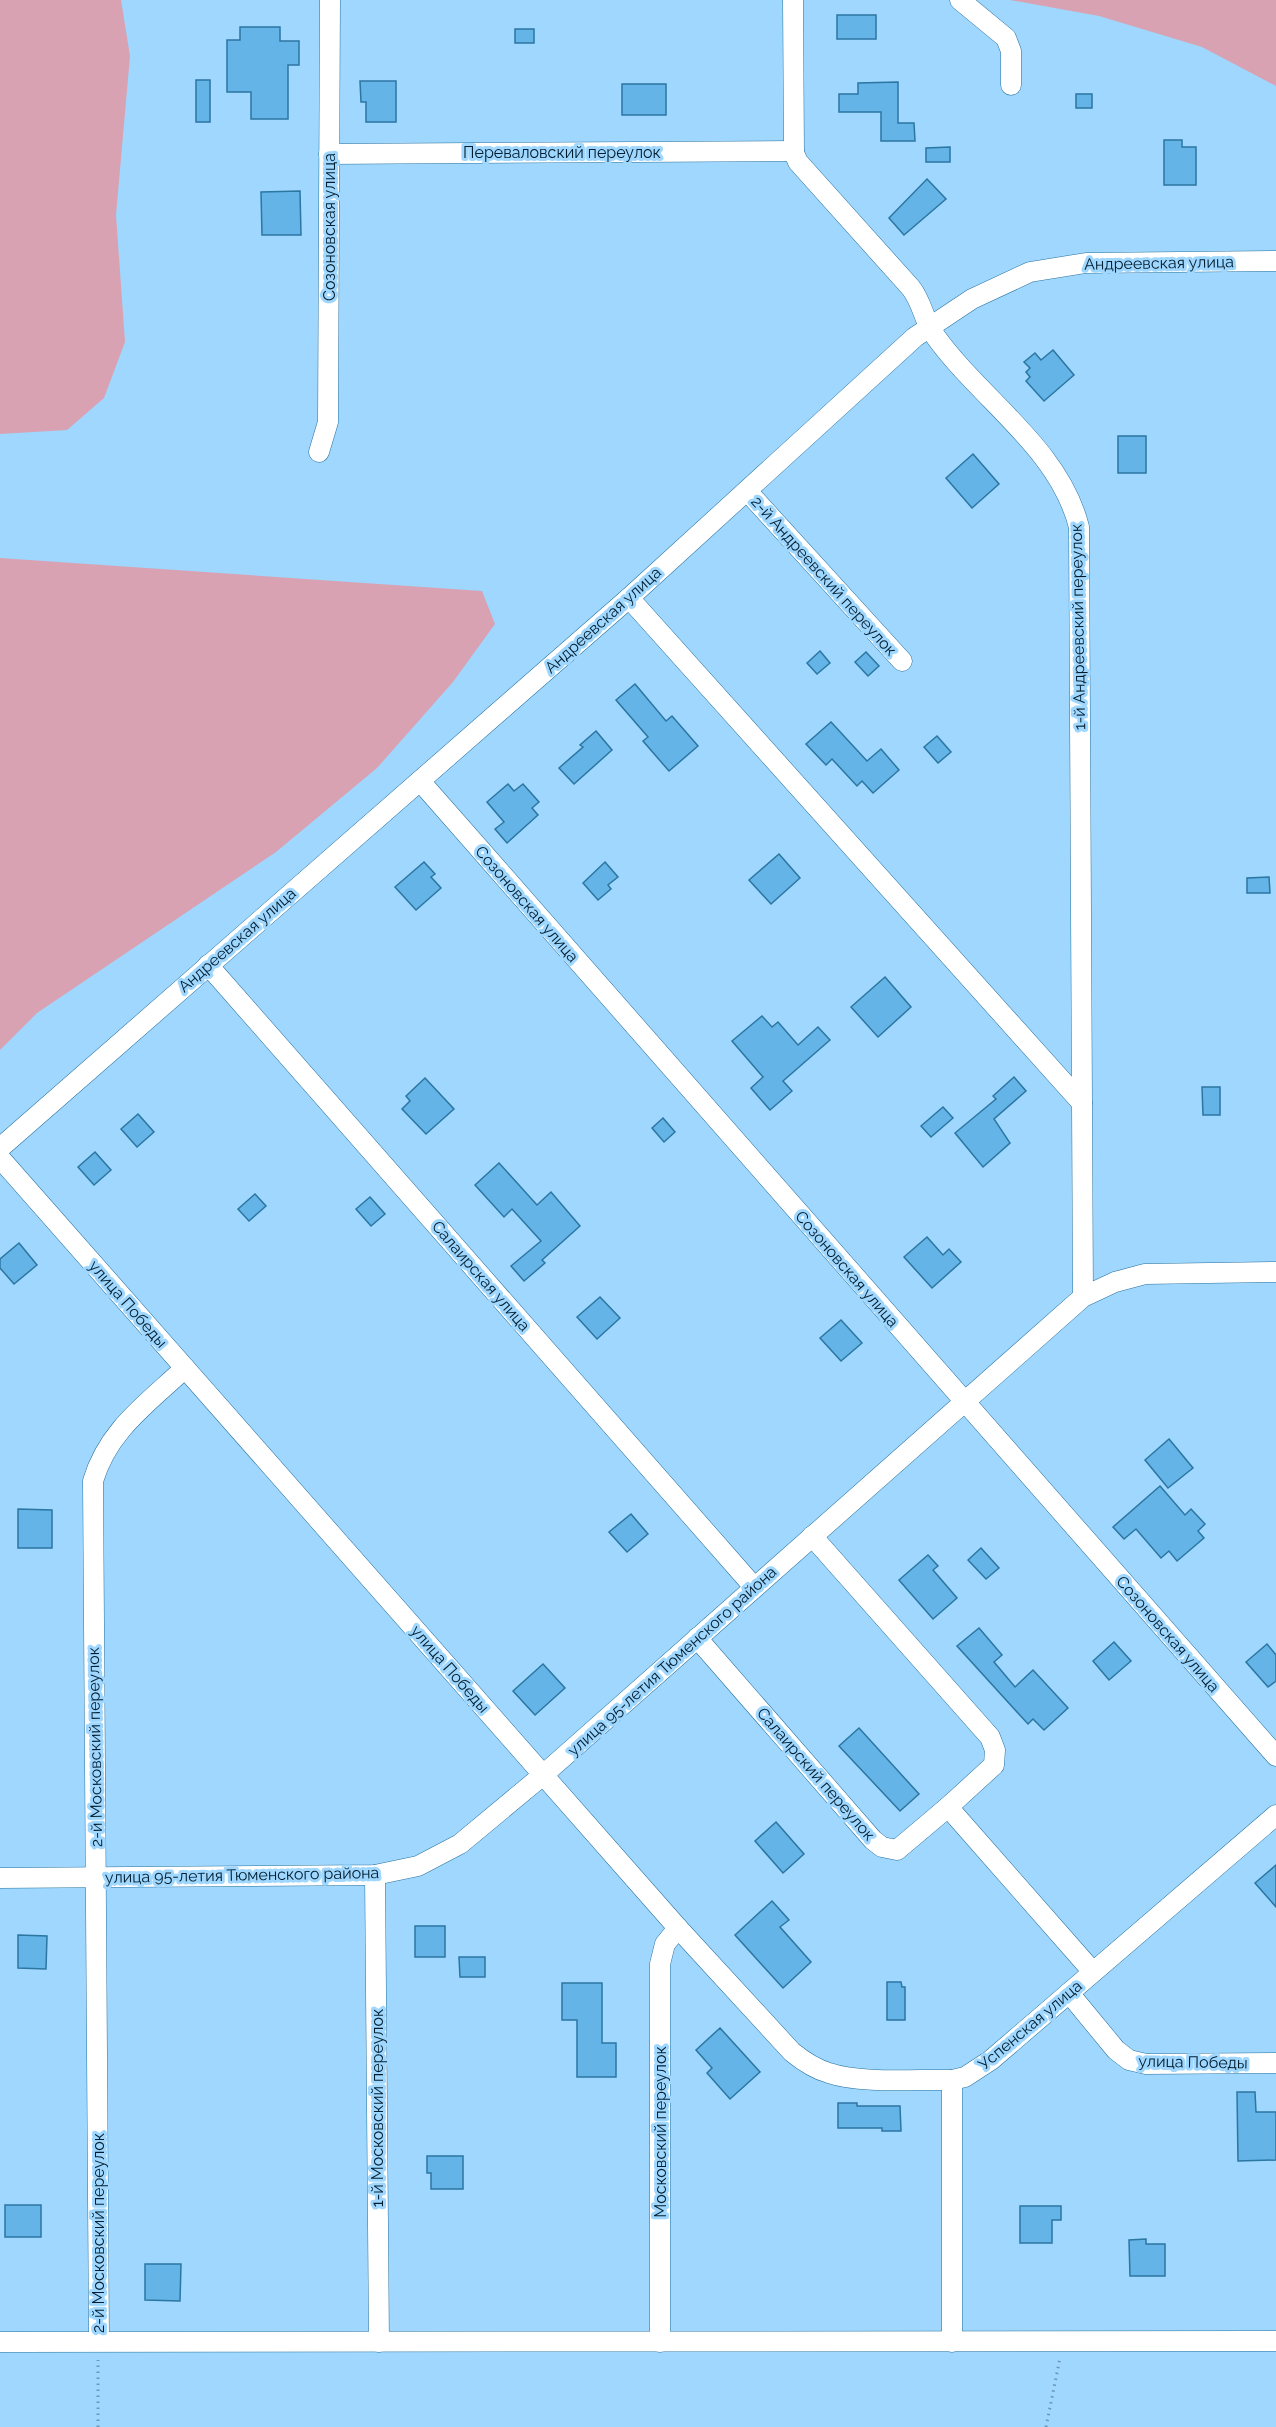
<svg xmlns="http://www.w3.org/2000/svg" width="1276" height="2427" viewBox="0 0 1276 2427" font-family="Raleway,sans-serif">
  <rect width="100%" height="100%" fill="#9fd7fe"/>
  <g fill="#d8a2b2">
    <polygon points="0,0 121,0 130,56 116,215 125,342 104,398 67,430 0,434"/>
    <polygon points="1010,0 1276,0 1276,86 1202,47 1099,16"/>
    <polygon points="0,558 482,591 495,624 453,682 377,768 276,852 37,1013 0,1050"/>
  </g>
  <g fill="#64b4e7" stroke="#2c76a2" stroke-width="1.5">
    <rect x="837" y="15" width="39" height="24"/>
    <polygon points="240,27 280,27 280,41 299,41 299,65 288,65 288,119 251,119 251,92 227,92 227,40 240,40"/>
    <rect x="515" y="29" width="19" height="14"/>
    <rect x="196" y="80" width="14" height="42"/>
    <polygon points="360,81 396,81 396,122 366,122 366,102 361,102"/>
    <polygon points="898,82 898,123 914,123 915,141 881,141 881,112 839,112 839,94 858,94 858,83"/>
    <rect x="622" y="84" width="44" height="31"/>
    <rect x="1076" y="94" width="16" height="14"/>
    <polygon points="1164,140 1182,140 1182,147 1196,147 1196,185 1164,185"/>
    <polygon points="950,147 950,162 926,162 926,148"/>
    <polygon points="927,179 946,199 904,235 889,218"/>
    <polygon points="300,191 301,235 262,235 261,192"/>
    <polygon points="1053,350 1074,375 1044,401 1026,381 1030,377 1026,372 1030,368 1024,362 1035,353 1041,360"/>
    <rect x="1118" y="436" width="28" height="37"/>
    <polygon points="973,454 999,484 972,508 946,478"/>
    <polygon points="820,651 830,663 817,674 807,663"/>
    <polygon points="866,652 879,666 868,676 855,662"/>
    <polygon points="635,684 666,721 672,716 698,746 669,771 643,741 648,737 616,700"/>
    <polygon points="831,722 867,761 881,749 899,770 873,793 862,781 857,786 832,759 826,765 806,744"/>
    <polygon points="596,731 612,750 574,784 559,768 583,747 580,745"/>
    <polygon points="937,736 951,752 938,763 924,747"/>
    <polygon points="508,784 514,791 523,784 539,802 532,808 538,815 507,843 495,829 504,822 487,802"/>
    <polygon points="779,854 800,878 771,904 749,880"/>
    <polygon points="424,862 435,874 431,877 441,888 416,910 395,887"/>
    <polygon points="605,862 618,877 608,885 611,889 598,900 583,883"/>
    <polygon points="1269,877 1270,893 1247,893 1247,878"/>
    <polygon points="885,977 911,1007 878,1037 851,1007"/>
    <polygon points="762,1016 772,1027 778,1022 798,1045 818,1027 830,1040 783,1081 792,1091 770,1110 751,1088 763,1077 732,1041"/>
    <polygon points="1014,1077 1026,1091 994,1119 1010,1143 983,1167 955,1133 996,1099 993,1096"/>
    <polygon points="425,1078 454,1109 426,1134 402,1109 410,1101 406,1096"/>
    <polygon points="1202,1087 1220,1087 1220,1115 1203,1115"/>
    <polygon points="943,1107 953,1118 931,1137 921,1126"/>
    <polygon points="138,1114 154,1132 137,1147 121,1129"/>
    <polygon points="663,1118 675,1132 664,1142 652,1128"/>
    <polygon points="95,1152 111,1170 94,1185 78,1167"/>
    <polygon points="499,1163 537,1205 551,1192 580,1226 542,1260 545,1263 524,1281 511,1266 541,1241 512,1209 504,1217 475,1185"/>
    <polygon points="255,1194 266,1206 249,1221 238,1209"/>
    <polygon points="370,1197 385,1214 371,1226 356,1209"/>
    <polygon points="927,1237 943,1255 949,1249 961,1262 932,1288 904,1257"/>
    <polygon points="19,1243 37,1265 14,1284 0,1268 0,1259"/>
    <polygon points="600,1297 620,1318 597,1339 577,1317"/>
    <polygon points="841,1320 862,1343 841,1361 820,1338"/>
    <polygon points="1169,1439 1193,1468 1168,1488 1145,1460"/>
    <polygon points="1160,1486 1185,1515 1191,1509 1205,1524 1198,1531 1204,1538 1177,1561 1169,1551 1161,1558 1136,1529 1124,1539 1113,1527"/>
    <polygon points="18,1509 52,1510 52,1548 18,1548"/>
    <polygon points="631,1514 648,1534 627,1552 609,1532"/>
    <polygon points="981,1548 999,1568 986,1579 968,1560"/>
    <polygon points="928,1555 938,1566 933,1570 957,1598 933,1619 899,1580"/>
    <polygon points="979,1628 1002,1655 994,1662 1015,1687 1033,1670 1068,1708 1044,1730 1033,1719 1028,1724 957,1646"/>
    <polygon points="1114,1642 1131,1661 1109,1680 1093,1661"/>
    <polygon points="1267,1644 1276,1655 1276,1681 1268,1687 1246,1662"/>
    <polygon points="543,1664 565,1688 535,1715 513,1691"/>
    <polygon points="859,1728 919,1794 900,1811 839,1746"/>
    <polygon points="776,1822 804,1854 783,1873 755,1841"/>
    <polygon points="1276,1865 1276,1907 1255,1883"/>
    <polygon points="772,1901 789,1920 780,1927 811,1962 783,1988 735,1935"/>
    <rect x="415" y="1926" width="30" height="31"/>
    <polygon points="18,1935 47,1936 46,1969 18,1968"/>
    <polygon points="459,1957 485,1957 485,1977 460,1977"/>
    <polygon points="887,1982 901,1982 902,1987 905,1987 905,2020 887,2020"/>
    <polygon points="562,1983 602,1983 602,2043 616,2043 616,2077 577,2077 577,2020 562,2020"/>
    <polygon points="720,2028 760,2072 730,2099 707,2073 712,2068 696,2050"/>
    <polygon points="1237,2092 1255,2092 1256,2112 1276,2112 1276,2160 1238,2161"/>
    <polygon points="838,2103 857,2103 857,2106 900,2106 901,2131 882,2131 882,2128 838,2128"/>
    <polygon points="427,2156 463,2156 463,2189 431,2189 431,2173 427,2173"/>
    <rect x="5" y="2205" width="36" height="32"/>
    <polygon points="1020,2206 1061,2206 1061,2220 1052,2220 1052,2243 1020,2243"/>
    <polygon points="1146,2239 1146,2244 1165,2244 1165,2276 1130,2276 1129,2240"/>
    <polygon points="145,2264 181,2264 180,2301 145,2300"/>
  </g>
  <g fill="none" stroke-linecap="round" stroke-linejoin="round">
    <defs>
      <g id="minor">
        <path d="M793,0L794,153L798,162L911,288C922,302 924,320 933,333C979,399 1059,447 1079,527L1082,1103"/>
        <polyline points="960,0 1006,38 1011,51 1011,85"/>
        <polyline points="329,154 794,151"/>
        <polyline points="319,452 328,422 330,0"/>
        <polyline points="747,491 902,661"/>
        <polyline points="629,598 1082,1103 1083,1297"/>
        <polyline points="420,781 1276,1756"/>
        <polyline points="208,965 754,1587"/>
        <polyline points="0,1148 629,598 915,337 972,299 1030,272 1086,263 1276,261"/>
        <path d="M0,1158L678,1928L792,2052C803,2061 815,2069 829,2073C861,2084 917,2079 952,2080"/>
        <polyline points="812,1536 990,1737 995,1750 994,1765 948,1807"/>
        <polyline points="697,1638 873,1840 882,1847 897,1850 948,1807 1093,1972"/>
        <polyline points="375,1875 379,2342"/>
        <polyline points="0,1878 375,1875 418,1866 460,1844 543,1775 1083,1297 1115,1282 1145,1274 1276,1272"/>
        <polyline points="1069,1993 1116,2050 1129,2060 1146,2064 1276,2063"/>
        <path d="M99,2341L93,1481C108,1430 148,1403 185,1368"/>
        <polyline points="0,2342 1276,2341"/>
        <polyline points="660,2342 660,1964 665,1944 678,1928"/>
        <polyline points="952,2342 952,2080 965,2077 991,2060 1276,1815"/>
      </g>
    </defs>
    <use href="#minor" stroke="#29739f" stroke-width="21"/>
    <g stroke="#6998b8" stroke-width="3" stroke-dasharray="1.5 4.5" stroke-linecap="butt">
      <polyline points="98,2427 98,2360"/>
      <polyline points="1046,2427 1060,2358"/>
    </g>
    <use href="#minor" stroke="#fff" stroke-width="20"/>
  </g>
  <g text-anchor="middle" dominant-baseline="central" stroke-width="6" stroke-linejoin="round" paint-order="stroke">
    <g font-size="16" fill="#001d2f" stroke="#9fd7fe">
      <text x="562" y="152">Переваловский переулок</text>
      <text transform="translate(329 227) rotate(-90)">Созоновская улица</text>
      <text transform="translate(1159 263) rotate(-1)">Андреевская улица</text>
      <text transform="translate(824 576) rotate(48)">2-й Андреевский переулок</text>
      <text transform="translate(603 620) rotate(-42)">Андреевская улица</text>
      <text transform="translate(1078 627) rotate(-91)">1-й Андреевский переулок</text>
      <text transform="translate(527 904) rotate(49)">Созоновская улица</text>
      <text transform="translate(237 940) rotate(-41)">Андреевская улица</text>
      <text transform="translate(847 1269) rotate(49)">Созоновская улица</text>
      <text transform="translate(481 1276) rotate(49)">Салаирская улица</text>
      <text transform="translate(128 1304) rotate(49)">улица Победы</text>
      <text transform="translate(1168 1634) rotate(49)">Созоновская улица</text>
      <text transform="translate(672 1661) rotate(-42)">улица 95-летия Тюменского района</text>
      <text transform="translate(450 1669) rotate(49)">улица Победы</text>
      <text transform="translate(95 1747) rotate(-91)">2-й Московский переулок</text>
      <text transform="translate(816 1774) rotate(49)">Салаирский переулок</text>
      <text transform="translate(242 1875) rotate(-1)">улица 95-летия Тюменского района</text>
      <text transform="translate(1030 2025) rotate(-40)">Успенская улица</text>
      <text transform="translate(1193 2062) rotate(1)">улица Победы</text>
      <text transform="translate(377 2108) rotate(-90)">1-й Московский переулок</text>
      <text transform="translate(660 2132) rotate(-90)">Московский переулок</text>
      <text transform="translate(98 2233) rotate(-90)">2-й Московский переулок</text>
    </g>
  </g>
</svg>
